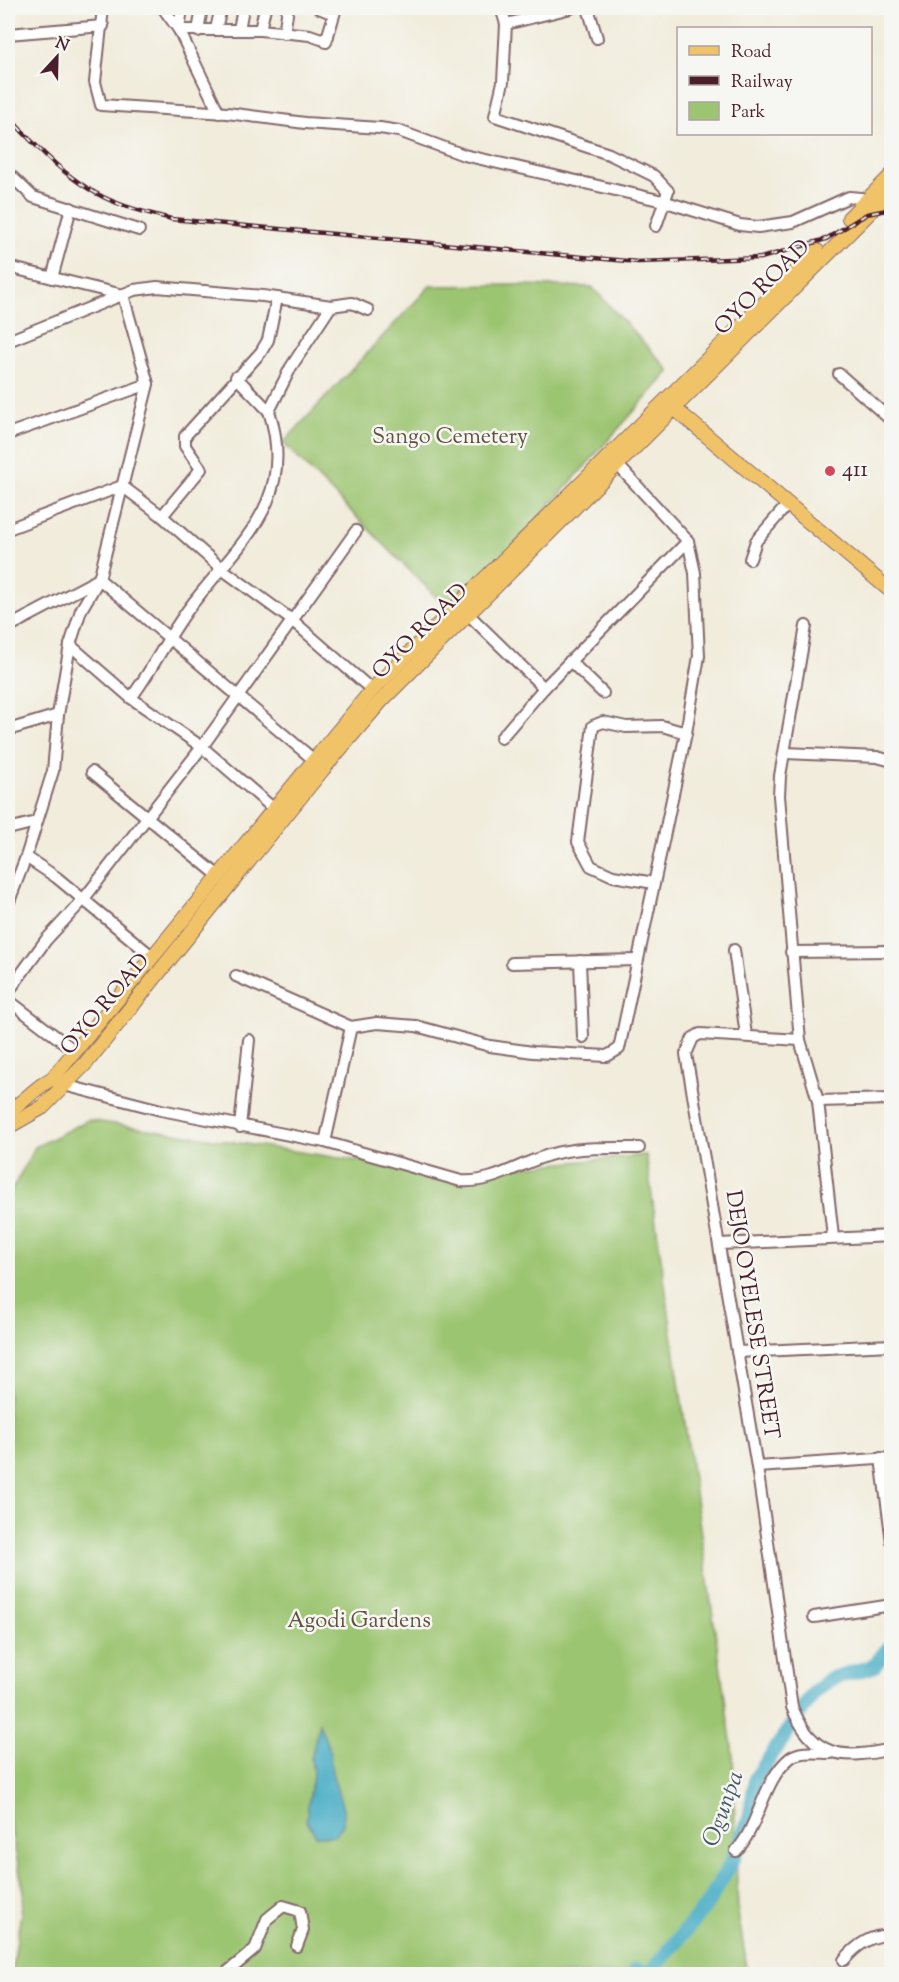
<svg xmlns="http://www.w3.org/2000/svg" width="899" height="1982" viewBox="0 0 899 1982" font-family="'Sorts Mill Goudy',serif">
  <rect width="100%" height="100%" fill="#f6f6f2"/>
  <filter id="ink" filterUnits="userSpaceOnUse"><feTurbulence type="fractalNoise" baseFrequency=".0167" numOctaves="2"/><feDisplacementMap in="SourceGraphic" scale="12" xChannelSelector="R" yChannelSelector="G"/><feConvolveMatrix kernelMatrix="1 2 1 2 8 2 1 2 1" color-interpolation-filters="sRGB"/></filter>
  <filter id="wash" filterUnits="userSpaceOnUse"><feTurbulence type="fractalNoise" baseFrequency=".008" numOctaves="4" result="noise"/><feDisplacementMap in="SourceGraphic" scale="24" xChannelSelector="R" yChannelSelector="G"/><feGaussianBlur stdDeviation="1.35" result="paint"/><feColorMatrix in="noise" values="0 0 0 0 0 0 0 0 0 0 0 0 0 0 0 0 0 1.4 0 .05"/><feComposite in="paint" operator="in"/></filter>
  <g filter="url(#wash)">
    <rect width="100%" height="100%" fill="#f1ecdb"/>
    <g fill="#9cc571" stroke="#73724e" stroke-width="1.5">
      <polygon points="519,285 592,287 670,371 453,614 283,443 430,286"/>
      <polygon points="88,1120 446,1174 646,1155 733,1754 738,1913 748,1974 12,1974 24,1892 8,1817 8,1197 35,1147"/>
    </g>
    <polygon fill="#45acc4" stroke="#486678" stroke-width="1.5" points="319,1723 330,1752 332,1773 343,1809 343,1825 334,1836 316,1836 306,1820 313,1774 311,1759"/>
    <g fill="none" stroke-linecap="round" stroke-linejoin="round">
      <polyline stroke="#45acc4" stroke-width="15" points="634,1974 636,1970 650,1973 706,1906 731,1863 750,1817 756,1778 813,1694 830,1679 874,1666 892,1643"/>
    </g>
  </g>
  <g filter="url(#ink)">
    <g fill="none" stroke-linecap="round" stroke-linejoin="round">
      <defs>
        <g id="minor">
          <polyline points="103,8 95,82 101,105 227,113 305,123 380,128 399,131 464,155 663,201 740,225 758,227 793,222 849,197 861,198 869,205"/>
          <polyline points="163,8 179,30 219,113"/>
          <polyline points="182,8 179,30 260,30 310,35 321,39 328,36"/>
          <polyline points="319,8 334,14"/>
          <polyline points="501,8 506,24 503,82 495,116 609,154 654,176 668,191 656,226"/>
          <polyline points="588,8 597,38"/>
          <polyline points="506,24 571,8"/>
          <polyline points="216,29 221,8"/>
          <polyline points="239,30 243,8"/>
          <polyline points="260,30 265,8"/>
          <polyline points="198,31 202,8"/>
          <polyline points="284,33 288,8"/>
          <polyline points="8,34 103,26"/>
          <polyline points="326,42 336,8"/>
          <polyline points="8,173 33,197 139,230"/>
          <polyline points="8,267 123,295 148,384 99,579 81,610 70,645 58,715 53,771 26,857 8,904"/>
          <polyline points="52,278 71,208"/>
          <polyline points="8,341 134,290 157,287 263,296 331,306 352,303 368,310"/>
          <polyline points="839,374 892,421"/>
          <polyline points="236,377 269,411"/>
          <polyline points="8,434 148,384"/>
          <polyline points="162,516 201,469 185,446 185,436 261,352 268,340 277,298"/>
          <polyline points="8,529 122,486 162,516 222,569 293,621 372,690"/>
          <polyline points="750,559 756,541 788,504"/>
          <polyline points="469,615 544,688"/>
          <polyline points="806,626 780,776 779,796 800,1040 818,1101 833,1237"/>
          <polyline points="8,627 99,579 314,760"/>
          <polyline points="70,645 131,698 202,747 274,809"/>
          <polyline points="570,661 603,693"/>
          <path d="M131,698C153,669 168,636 190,607C239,543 298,501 269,411L291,367L331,306"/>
          <polyline points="8,730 58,715"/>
          <polyline points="501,738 544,688 688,541"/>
          <polyline points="785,753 877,757 892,761"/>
          <polyline points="92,772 220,877"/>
          <polyline points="8,829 36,822"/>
          <polyline points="26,857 56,877 153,957"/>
          <polyline points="654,883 613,876 591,866 578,842 593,726 603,722 626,727 662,726 686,733"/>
          <polyline points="734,950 746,1035"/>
          <polyline points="791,952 892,951"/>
          <polyline points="580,961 583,1037"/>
          <polyline points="512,963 637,960"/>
          <polyline points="236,976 351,1027 377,1023 416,1026 490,1046 533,1052 607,1056 619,1049 686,733 699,656 695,573 688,541 614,461"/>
          <polyline points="8,992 46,940 83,900 202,747 356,531"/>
          <polyline points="8,1000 75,1051"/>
          <path d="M800,1040L700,1034L693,1038L686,1054L757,1467L792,1707C813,1758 842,1760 892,1749"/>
          <path d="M60,1084L161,1110L325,1142L461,1181C497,1184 526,1158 561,1152C587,1147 613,1148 639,1148"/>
          <polyline points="818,1101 892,1099"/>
          <polyline points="240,1127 249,1040"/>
          <polyline points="325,1142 351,1027"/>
          <polyline points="720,1244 892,1236"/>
          <polyline points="737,1352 892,1345"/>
          <polyline points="881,1458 892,1542"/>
          <polyline points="757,1467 892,1458"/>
          <polyline points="814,1617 892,1605"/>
          <path d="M736,1851C760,1825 762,1781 790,1758C800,1750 818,1753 831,1753"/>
          <path d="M844,1960C856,1946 872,1933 892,1936"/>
          <polyline points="225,1974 255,1949 267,1919 283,1906 300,1911 303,1930 297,1946"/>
        </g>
        <g id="major">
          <polyline points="849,218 892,175"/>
          <polyline points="668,403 892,592"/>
          <path d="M8,1112C23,1103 39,1084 52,1079L372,690L817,251"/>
          <polyline points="8,1127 43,1107 86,1063 323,769 382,700 892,190"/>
        </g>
      </defs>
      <use href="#minor" stroke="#846769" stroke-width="14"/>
      <use href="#major" stroke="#846769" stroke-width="16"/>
      <use href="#minor" stroke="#fff" stroke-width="10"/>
      <use href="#major" stroke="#f1c369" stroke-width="14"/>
      <defs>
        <path id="rail" d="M8,116C38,149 74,187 117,203C134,210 153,214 171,219L638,262L761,258L826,239L867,214L892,209"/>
      </defs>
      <use href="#rail" stroke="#4a1f2b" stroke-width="4.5"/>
      <use href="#rail" stroke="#f6f6f2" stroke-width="2" stroke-dasharray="7" stroke-linecap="butt"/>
    </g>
  </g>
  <circle fill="#d1495b" stroke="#f6f6f2" stroke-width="2" cx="830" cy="471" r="6"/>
  <g text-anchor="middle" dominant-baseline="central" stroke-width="5" stroke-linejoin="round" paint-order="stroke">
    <g font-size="22" fill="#4a1f2b" stroke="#f6f6f2">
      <text transform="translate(763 288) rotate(-45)">OYO ROAD</text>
      <text transform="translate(421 632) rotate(-45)">OYO ROAD</text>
      <text transform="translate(106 1005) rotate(-50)">OYO ROAD</text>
      <text transform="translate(751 1315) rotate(81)">DEJO OYELESE STREET</text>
    </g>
    <g font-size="22" fill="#635140" stroke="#f6f6f2">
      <text x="450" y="438">Sango Cemetery</text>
      <text x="359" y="1622">Agodi Gardens</text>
    </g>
    <g font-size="22" fill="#4a1f2b" stroke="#f6f6f2" text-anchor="start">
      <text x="842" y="471">411</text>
    </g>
    <g font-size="24" font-style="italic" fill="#485768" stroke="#f6f6f2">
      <text transform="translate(724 1809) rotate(-70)">Ogunpa</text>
    </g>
  </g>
  <rect width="899" height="1982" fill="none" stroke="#f6f6f2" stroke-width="30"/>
  <rect x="677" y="27" width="195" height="108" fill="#f6f6f2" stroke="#b1a0a2" stroke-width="1.5"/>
  <rect x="689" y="46" width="30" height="9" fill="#f1c369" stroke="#b1a0a2" stroke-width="1.5"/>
  <text x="731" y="57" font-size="18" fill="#4a1f2b">Road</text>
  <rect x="689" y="76" width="30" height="9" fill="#4a1f2b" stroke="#b1a0a2" stroke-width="1.5"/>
  <text x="731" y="87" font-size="18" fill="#4a1f2b">Railway</text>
  <rect x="689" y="102" width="30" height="18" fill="#9cc571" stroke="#b1a0a2" stroke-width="1.5"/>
  <text x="731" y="117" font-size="18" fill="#4a1f2b">Park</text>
  <g transform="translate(57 57) rotate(22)" stroke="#f6f6f2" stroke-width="4.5" paint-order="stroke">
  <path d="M0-4.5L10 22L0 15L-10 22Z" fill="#4a1f2b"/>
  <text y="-9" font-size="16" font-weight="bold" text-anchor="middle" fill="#4a1f2b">N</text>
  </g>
</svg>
